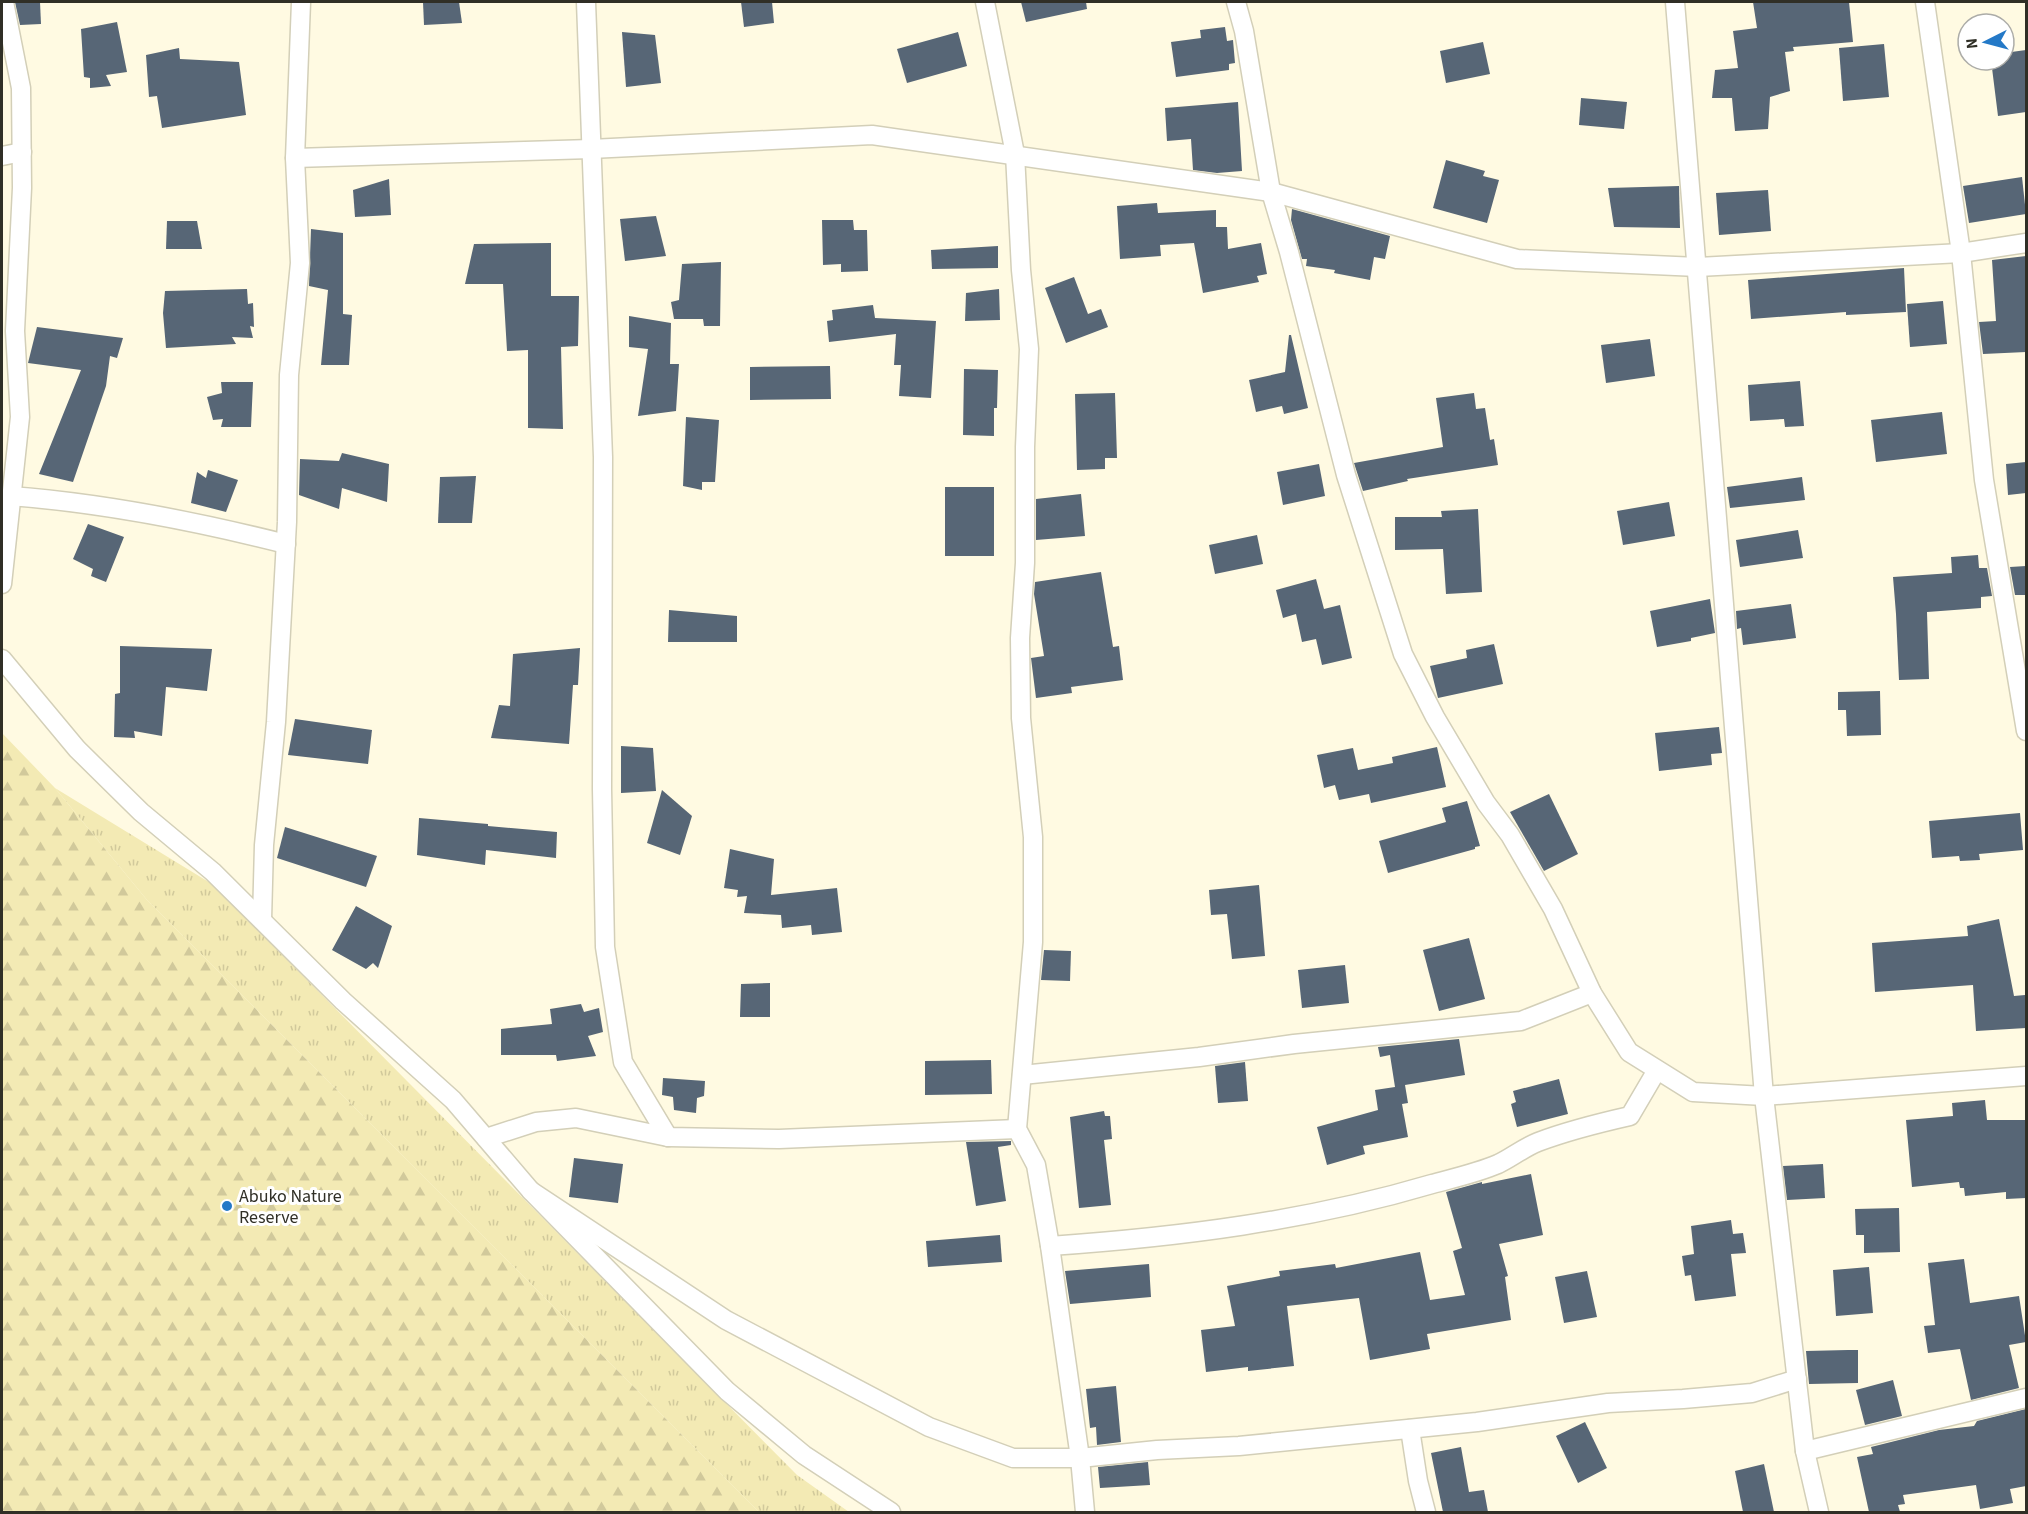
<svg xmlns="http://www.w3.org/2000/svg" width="2028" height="1514" viewBox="0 0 2028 1514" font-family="'Source Sans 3',sans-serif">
  <defs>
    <pattern id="grass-tufts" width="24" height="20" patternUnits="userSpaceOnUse" patternTransform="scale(1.5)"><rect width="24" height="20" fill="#f3eab4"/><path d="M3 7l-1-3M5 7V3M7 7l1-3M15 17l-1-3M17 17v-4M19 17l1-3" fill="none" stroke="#d1c99b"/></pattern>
    <pattern id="forest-firs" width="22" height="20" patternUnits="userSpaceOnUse" patternTransform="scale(1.5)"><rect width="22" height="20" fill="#f3eab4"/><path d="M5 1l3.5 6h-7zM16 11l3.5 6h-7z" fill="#d1c99b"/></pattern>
  </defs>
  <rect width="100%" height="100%" fill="#fffae2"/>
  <polygon fill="url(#grass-tufts)" points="55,788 212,884 797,1475 849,1512 759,1512 147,900"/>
  <polygon fill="url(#forest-firs)" points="2,733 55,788 147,900 759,1512 2,1512"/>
  <g fill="#576676">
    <polygon points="15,2 40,2 41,24 20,25"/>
    <polygon points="423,2 459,2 462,23 424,25"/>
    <polygon points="741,2 772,2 774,23 744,27"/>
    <polygon points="1021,2 1086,2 1087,9 1026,22"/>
    <polygon points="1753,2 1849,2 1853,42 1793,47 1794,51 1785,52 1790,91 1770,97 1768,129 1735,131 1732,98 1712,98 1715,70 1738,68 1733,31 1757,28"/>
    <polygon points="117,22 127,72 106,75 111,86 90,88 90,78 84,77 81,29"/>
    <polygon points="1225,27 1227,41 1233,40 1235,63 1229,64 1229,70 1176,77 1171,42 1201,38 1200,30"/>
    <polygon points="622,32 655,35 661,83 626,87"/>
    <polygon points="958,32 967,66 907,83 897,49"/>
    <polygon points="1483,42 1490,74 1446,83 1440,51"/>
    <polygon points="1884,44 1889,97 1843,101 1839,48"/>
    <polygon points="179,48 180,59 239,62 246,115 162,128 157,96 149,97 146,55"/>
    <polygon points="2026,50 2026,112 1998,116 1991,60 2004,60 2004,53"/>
    <polygon points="1581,98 1627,102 1624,129 1579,125"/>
    <polygon points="1238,102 1242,171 1217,173 1193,170 1191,139 1167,141 1165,108"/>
    <polygon points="1446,160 1485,171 1483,176 1499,180 1487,223 1433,208"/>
    <polygon points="2022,177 2026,214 1969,223 1963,186"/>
    <polygon points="389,179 391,215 355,217 353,190"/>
    <polygon points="1679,186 1680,228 1614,227 1608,188"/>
    <polygon points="1768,190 1771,231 1719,235 1716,193"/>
    <polygon points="1157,203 1158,213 1216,210 1216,227 1227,227 1228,249 1261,243 1267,274 1257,276 1259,282 1203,293 1194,243 1160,245 1161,256 1120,259 1117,206"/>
    <polygon points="1292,209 1390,236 1385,259 1374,257 1370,280 1334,273 1335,270 1306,266 1307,259 1302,259 1291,220"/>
    <polygon points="656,216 666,256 625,261 620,219"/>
    <polygon points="822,220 853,220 854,230 867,230 868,271 841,272 841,264 823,265"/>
    <polygon points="167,221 197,221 202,249 166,249"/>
    <polygon points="311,229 343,233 343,314 352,315 349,365 321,365 328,290 309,286"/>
    <polygon points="551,243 551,296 579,296 578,346 561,347 563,429 528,428 528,350 507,351 503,284 465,284 474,244"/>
    <polygon points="998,246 998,268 932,269 931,250"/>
    <polygon points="2026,256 2026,352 1983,354 1979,322 1996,321 1992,260"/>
    <polygon points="721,262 720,326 704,326 703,319 674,319 671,302 679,300 682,264"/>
    <polygon points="1904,268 1906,312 1846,315 1846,312 1751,319 1748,280"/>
    <polygon points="1074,277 1088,314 1101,309 1108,327 1066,343 1045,288"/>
    <polygon points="247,289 248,304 253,303 254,327 250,326 253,338 232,337 236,344 166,348 163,313 165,291"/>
    <polygon points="999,289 1000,320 965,321 966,293"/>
    <polygon points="1943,301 1947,344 1910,347 1907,304"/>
    <polygon points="873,305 875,318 936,321 931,398 899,396 901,365 894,365 896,334 829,342 827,321 833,320 832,310"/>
    <polygon points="629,316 671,323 670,364 679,364 676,411 638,416 648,349 629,347"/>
    <polygon points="37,327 123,338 117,358 110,356 106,386 73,482 39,474 81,370 28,363"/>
    <polygon points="1289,335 1291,335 1308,408 1284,414 1282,406 1256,412 1249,380 1285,372"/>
    <polygon points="1650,339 1655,376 1606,383 1601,345"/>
    <polygon points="830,366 831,399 750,400 750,367"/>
    <polygon points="964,369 998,370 997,408 994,408 994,436 963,435"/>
    <polygon points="1800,381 1804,426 1785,427 1784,419 1750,421 1748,385"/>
    <polygon points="221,382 253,382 251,427 221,427 223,419 213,420 207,397 222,393"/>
    <polygon points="1115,393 1117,458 1105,458 1105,469 1077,470 1075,394"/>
    <polygon points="1474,393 1476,409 1485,408 1490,440 1494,439 1498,465 1407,479 1408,481 1363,491 1354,463 1443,447 1436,398"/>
    <polygon points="1942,412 1947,454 1876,462 1871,420"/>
    <polygon points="686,417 719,420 715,482 702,482 702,490 683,486"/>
    <polygon points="342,453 389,464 387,502 342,488 339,509 299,495 300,459 339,461"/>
    <polygon points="2026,462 2026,493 2008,495 2006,464"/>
    <polygon points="1319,464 1325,496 1283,505 1277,472"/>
    <polygon points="208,470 238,480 226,512 191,503 197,472 206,478"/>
    <polygon points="476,476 472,523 438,523 440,477"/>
    <polygon points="1802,477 1805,500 1730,508 1727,487"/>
    <rect x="945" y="487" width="49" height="69"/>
    <polygon points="1081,494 1085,536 1036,540 1036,499"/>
    <polygon points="1669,502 1675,536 1623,545 1617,511"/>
    <polygon points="1478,509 1482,592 1446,594 1443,549 1395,550 1395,517 1442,517 1441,511"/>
    <polygon points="88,524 124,537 106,582 91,576 93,569 73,559"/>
    <polygon points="1798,530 1803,558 1740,567 1736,540"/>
    <polygon points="1257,535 1263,564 1215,574 1209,545"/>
    <polygon points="1978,555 1979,568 1987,568 1992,596 1981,597 1981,608 1927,612 1929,679 1899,680 1896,614 1893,577 1952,573 1951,557"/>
    <polygon points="2026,566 2026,595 2015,595 2010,567"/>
    <polygon points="1101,572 1113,647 1119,646 1123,680 1071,687 1072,693 1036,698 1031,658 1044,656 1034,594 1035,582"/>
    <polygon points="1316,579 1324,609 1340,605 1352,658 1322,665 1316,639 1302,642 1296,614 1283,618 1276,590"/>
    <polygon points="1710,599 1715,633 1691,638 1691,641 1657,647 1650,611"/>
    <polygon points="1791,604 1796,638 1743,645 1741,628 1737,629 1736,611"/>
    <polygon points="669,610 737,616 737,642 668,642"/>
    <polygon points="1494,644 1503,684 1438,698 1430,666 1467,658 1466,650"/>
    <polygon points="120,646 212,649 207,691 166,687 162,736 134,731 135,738 114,737 115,694 120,693"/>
    <polygon points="580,648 578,685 573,685 569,744 491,738 499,705 510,706 513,654"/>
    <polygon points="1880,691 1881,735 1847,736 1846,710 1838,710 1838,692"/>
    <polygon points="295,719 372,730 368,764 288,755"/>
    <polygon points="1719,727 1722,753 1711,754 1712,765 1659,771 1655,733"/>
    <polygon points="621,746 653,748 656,791 621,793"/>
    <polygon points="1437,747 1446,787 1371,803 1369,794 1339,800 1335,785 1324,788 1317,755 1353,748 1358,770 1393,763 1392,757"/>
    <polygon points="662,790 692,816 680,855 647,843"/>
    <polygon points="1549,794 1578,854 1544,871 1510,812"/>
    <polygon points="1467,801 1480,846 1475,847 1475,849 1388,873 1379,841 1446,822 1442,808"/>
    <polygon points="2020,813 2023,850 1979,854 1980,860 1960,861 1959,856 1932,858 1929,821"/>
    <polygon points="419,818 488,824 488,826 557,832 556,858 486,850 485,865 417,855"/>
    <polygon points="285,827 377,856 366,887 277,858"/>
    <polygon points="730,849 774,859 771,895 837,888 842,932 812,935 811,925 782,928 781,915 744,913 747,896 737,897 738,890 724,888"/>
    <polygon points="1259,885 1265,956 1232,959 1227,914 1211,915 1209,890"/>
    <polygon points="356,906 392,926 378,968 373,963 366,969 332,950"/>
    <polygon points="1999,919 2014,996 2025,995 2026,1028 1976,1031 1973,985 1875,992 1872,943 1968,936 1967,926"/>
    <polygon points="1469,938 1485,999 1439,1011 1423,950"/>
    <polygon points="1044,950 1071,951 1070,981 1041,980"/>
    <polygon points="1345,965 1349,1003 1302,1008 1298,970"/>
    <polygon points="770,983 770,1017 740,1017 741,984"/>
    <polygon points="581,1004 584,1012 599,1008 603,1032 588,1036 596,1056 557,1061 556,1055 501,1055 501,1029 552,1024 550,1009"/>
    <polygon points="1459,1039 1465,1075 1405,1085 1408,1103 1402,1104 1408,1137 1363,1146 1365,1154 1327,1165 1317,1127 1378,1110 1375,1090 1395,1087 1390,1055 1380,1057 1378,1047"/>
    <polygon points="991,1060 992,1094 925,1095 925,1061"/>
    <polygon points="1245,1062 1248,1101 1218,1103 1215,1066"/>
    <polygon points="663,1078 705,1081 704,1096 697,1098 696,1113 674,1110 673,1097 662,1095"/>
    <polygon points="1559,1079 1568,1114 1517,1127 1511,1104 1516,1102 1513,1091"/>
    <polygon points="1985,1100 1987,1120 2026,1120 2026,1198 2006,1199 2006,1192 1965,1196 1964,1188 1960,1188 1959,1182 1912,1187 1906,1120 1953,1116 1952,1103"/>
    <polygon points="1104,1111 1105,1116 1110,1116 1112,1139 1104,1140 1111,1205 1079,1208 1070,1117"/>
    <polygon points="1011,1141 1011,1145 998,1147 1006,1201 976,1206 966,1142"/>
    <polygon points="574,1158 623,1164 618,1203 569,1197"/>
    <polygon points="1823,1164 1825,1198 1787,1200 1783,1166"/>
    <polygon points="1531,1174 1543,1235 1499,1244 1508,1276 1505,1277 1511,1320 1427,1334 1430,1349 1370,1360 1359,1298 1287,1306 1294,1366 1248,1371 1248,1367 1206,1372 1201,1330 1235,1326 1227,1286 1280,1276 1279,1271 1335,1264 1336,1268 1420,1252 1430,1300 1465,1295 1453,1251 1462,1248 1446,1192 1482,1182 1482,1184"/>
    <polygon points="1899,1208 1900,1252 1864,1253 1864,1235 1856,1235 1855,1209"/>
    <polygon points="1731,1220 1733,1234 1743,1233 1746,1253 1731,1254 1736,1296 1695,1301 1691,1275 1685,1276 1682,1256 1694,1254 1691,1226"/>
    <polygon points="1000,1235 1002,1262 928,1267 926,1241"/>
    <polygon points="1964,1259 1970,1303 2019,1296 2026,1342 2009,1345 2019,1388 1971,1400 1960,1349 1928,1353 1924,1326 1935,1325 1928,1263"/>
    <polygon points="1149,1264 1151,1297 1070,1304 1065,1271"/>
    <polygon points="1869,1267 1873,1313 1836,1316 1833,1270"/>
    <polygon points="1587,1271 1597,1317 1564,1323 1555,1277"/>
    <polygon points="1848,1350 1858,1350 1858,1383 1809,1384 1806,1351"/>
    <polygon points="1893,1380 1902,1416 1865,1425 1856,1390"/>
    <polygon points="1116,1386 1121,1442 1097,1445 1096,1427 1090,1428 1086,1389"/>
    <polygon points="2026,1409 2026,1486 2010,1489 2013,1503 1980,1509 1976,1485 1903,1495 1905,1504 1898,1505 1900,1512 1869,1512 1857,1457 1873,1454 1871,1447 1939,1430 1974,1426 1977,1421"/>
    <polygon points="1585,1422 1607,1468 1578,1483 1556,1436"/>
    <polygon points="1461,1447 1469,1492 1484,1490 1488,1512 1443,1512 1431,1453"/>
    <polygon points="1148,1462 1150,1485 1100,1488 1098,1467"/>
    <polygon points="1764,1464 1774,1512 1743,1512 1735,1471"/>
  </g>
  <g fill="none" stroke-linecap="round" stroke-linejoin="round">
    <defs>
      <g id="street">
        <polyline points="301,2 295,158 591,149 872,135 1271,192 1517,259 1698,267 1961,253 2026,243"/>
        <polyline points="586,2 603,457 602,789 605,947 623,1062 668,1137"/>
        <polyline points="985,2 1015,154 1021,270 1029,349 1025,447 1025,563 1020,638 1021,718 1033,837 1033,942 1017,1129 1036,1165 1050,1246 1080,1458 1085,1512"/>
        <polyline points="1236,2 1244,31 1271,192 1289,252 1346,475 1403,654 1435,717 1486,803 1510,835 1553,909 1592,993 1629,1052 1693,1092 1764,1096 2026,1076"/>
        <polyline points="1675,2 1764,1096 1805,1451 1819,1512"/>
        <polyline points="1925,2 1961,253 1984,480 2026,731"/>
        <polyline points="2,156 22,152"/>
        <path d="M10,496C103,503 195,521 286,544"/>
        <polyline points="2,584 20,417 15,331 22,188 21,88 4,2"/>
        <polyline points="2,659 77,749 141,812 213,872 343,1001 453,1100 531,1191 727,1391 804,1455 891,1512"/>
        <polyline points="262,920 264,845 276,722 287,522 289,375 300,263 295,158"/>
        <polyline points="1022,1075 1199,1057 1294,1044 1521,1021 1592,993"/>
        <polyline points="486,1138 536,1122 576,1118 668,1137 779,1139 1017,1129"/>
        <polyline points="531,1191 726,1320 929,1427 1013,1458 1080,1458 1157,1450 1239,1446 1477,1422 1608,1403 1683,1399 1752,1393 1797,1379"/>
        <path d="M1050,1246C1179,1237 1307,1221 1432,1184C1454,1178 1477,1173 1498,1164C1511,1158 1523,1148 1538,1142C1567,1131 1599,1123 1630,1116L1657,1070"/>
        <polyline points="1410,1429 1418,1481 1426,1512"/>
        <polyline points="1805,1451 2026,1398"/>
      </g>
    </defs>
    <use href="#street" stroke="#d3cfb8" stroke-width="21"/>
    <use href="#street" stroke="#fff" stroke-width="18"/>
  </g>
  <circle fill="#2479c7" stroke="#fff" stroke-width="2" cx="227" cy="1206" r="6"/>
  <g text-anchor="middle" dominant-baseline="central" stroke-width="6" stroke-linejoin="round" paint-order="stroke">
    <g font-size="18" fill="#302f26" stroke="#fff" text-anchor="start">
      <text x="239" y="1196">Abuko Nature<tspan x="239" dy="21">Reserve</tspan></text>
    </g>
  </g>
  <rect width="2028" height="1514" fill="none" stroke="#302f26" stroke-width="6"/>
  <g transform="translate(1986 42) rotate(264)"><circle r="28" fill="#ffffff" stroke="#acaca8" stroke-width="1.5"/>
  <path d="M0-4.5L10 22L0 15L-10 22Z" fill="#2479c7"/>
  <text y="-9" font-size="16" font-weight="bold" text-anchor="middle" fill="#302f26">N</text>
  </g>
</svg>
